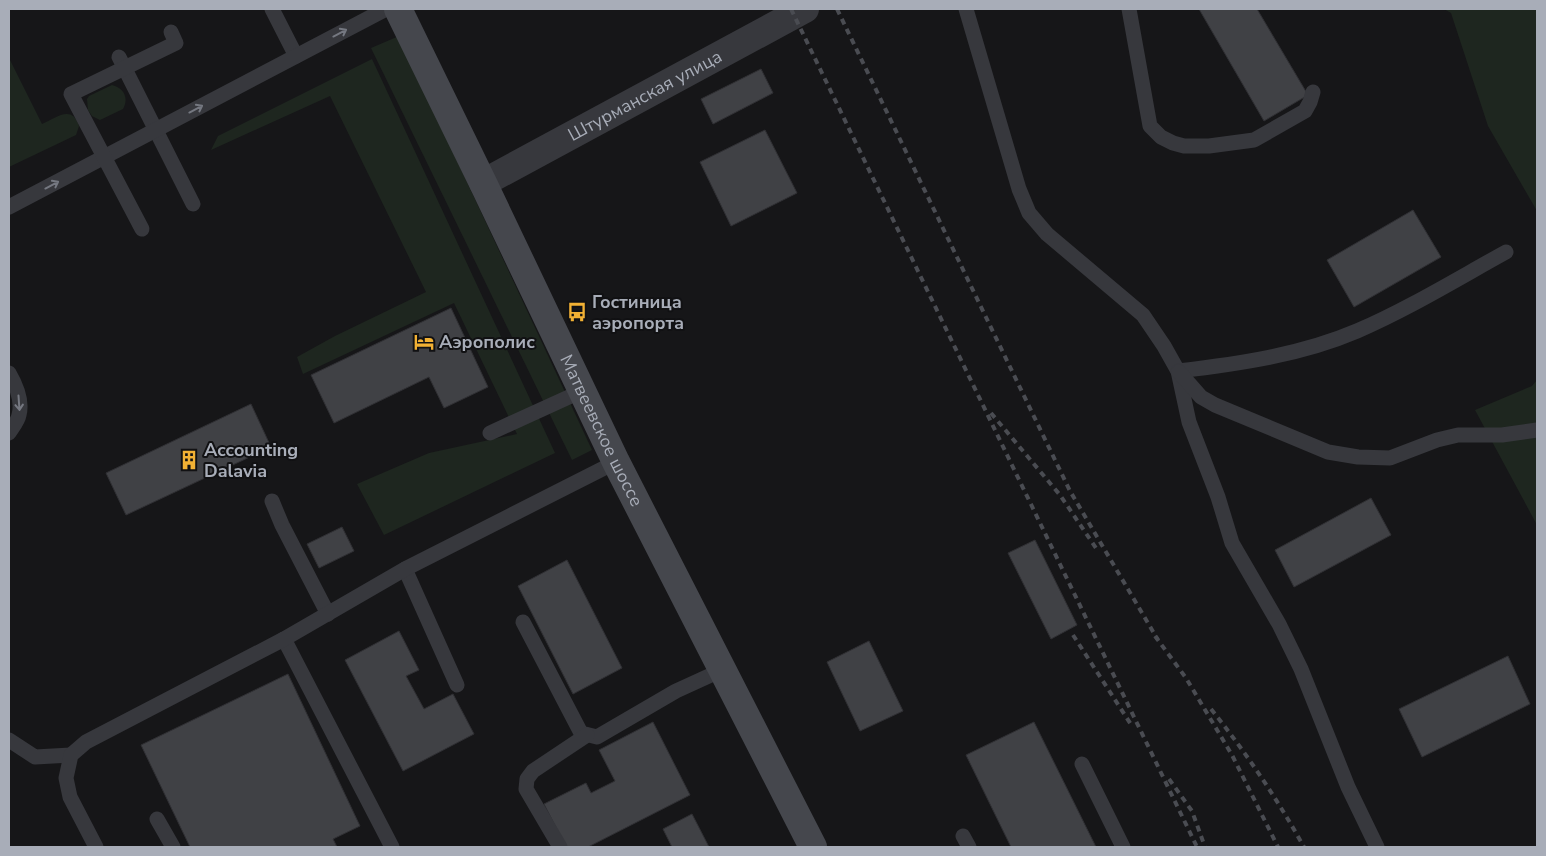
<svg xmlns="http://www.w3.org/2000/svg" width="1546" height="856" viewBox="0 0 1546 856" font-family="'Nunito Sans',sans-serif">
  <rect width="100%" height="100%" fill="#161618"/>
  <g fill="#1e261f">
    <polygon points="1444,9 1537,9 1537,211 1488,126 1451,13"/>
    <polygon points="399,36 592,450 572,460 371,48"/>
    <path d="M9,58L42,124C56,118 72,104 79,126L76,135L9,167Z"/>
    <polygon points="372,59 555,453 384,535 357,484 429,453 517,434 454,303 303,374 297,357 335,336 426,292 330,96 211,150 218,136"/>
    <path d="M112,85C124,88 129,98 123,109L100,120L92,116L88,110L87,99L89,96Z"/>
    <polygon points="1537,380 1537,525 1475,410 1532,386"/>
  </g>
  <g fill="#404145" stroke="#303034">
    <polygon points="1199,9 1257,9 1308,95 1264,121"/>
    <polygon points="761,69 773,93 713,124 701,99"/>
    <polygon points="765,130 797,193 731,226 700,162"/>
    <polygon points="1413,210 1441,257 1354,307 1327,260"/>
    <polygon points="451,308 488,387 444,408 429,377 334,423 311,375"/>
    <polygon points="251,404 271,447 126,515 106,473"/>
    <polygon points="1371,498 1391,535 1294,587 1275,550"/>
    <polygon points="342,527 354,551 319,568 307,544"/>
    <polygon points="1035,540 1077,625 1051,639 1008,553"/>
    <polygon points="567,560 622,668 573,694 518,586"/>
    <polygon points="399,631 419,670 406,676 424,709 453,694 474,734 403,771 345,660"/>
    <polygon points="869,641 903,711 860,731 827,662"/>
    <polygon points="1508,656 1530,704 1422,757 1399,709"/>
    <polygon points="288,674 360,826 333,839 337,847 190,847 141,745"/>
    <polygon points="653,722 690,795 588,847 566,847 544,804 586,783 591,793 615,781 599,750"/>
    <polygon points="1034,722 1096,847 1011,847 966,755"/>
    <polygon points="692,814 709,847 672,847 663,829"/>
  </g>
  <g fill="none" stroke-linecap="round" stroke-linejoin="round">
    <g stroke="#37383d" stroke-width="15">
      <polyline points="272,9 296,56"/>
      <path d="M966,9L1019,189L1029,213L1047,234L1143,315L1164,346L1178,371C1238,364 1301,355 1357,331C1408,309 1457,279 1506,252"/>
      <polyline points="1129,9 1150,126 1161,137 1173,143 1184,146 1209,146 1254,140 1305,111 1310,102 1313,92"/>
      <polyline points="119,57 193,204"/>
      <polyline points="9,207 386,9"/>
      <polyline points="142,229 71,94 176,43 171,32"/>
      <polyline points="1178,371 1189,422 1218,497 1232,543 1279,624 1301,669 1348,787 1377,847"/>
      <polyline points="1179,372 1201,397 1215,405 1328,452 1358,457 1390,458 1437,440 1458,435 1502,435 1537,430"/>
      <path d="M9,373C16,385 23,400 19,415C18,421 12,428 9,433"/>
      <polyline points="490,433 582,391"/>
      <polyline points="272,501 282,525 328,614"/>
      <polyline points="405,569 457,685"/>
      <polyline points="523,622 581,733 597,737 676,691 722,670"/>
      <polyline points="284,639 392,847"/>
      <polyline points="9,740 35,757 71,755"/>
      <polyline points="1082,764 1123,847"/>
      <polyline points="157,819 173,847"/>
      <polyline points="963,836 969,847"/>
      <polyline points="96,847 70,797 66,778 71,755 86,742 284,639 405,569 616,462"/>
      <polyline points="560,847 526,789 527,779 533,771 587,735"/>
    </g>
    <path stroke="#37383d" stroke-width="28" id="s1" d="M483,183L805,9"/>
    <path stroke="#45474d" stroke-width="28" id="s2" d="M398,9L483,183L616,462L813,847"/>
    <g stroke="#4a4c52" stroke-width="4" stroke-dasharray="6 5" stroke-linecap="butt">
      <polyline points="791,9 1197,847"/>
      <polyline points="837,9 1070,491 1158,640"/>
      <polyline points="991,413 1060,495 1098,551"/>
      <polyline points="1073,635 1132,726"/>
      <polyline points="1155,636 1186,678 1232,755 1278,847"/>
      <path d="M1211,709C1247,754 1276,797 1304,847"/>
      <polyline points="1169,779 1192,811 1205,847"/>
    </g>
  </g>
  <defs><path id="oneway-shaft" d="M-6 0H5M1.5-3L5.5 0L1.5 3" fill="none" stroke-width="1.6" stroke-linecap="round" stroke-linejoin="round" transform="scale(1.25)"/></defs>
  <g stroke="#757881">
    <use href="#oneway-shaft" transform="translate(340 33) rotate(-28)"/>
    <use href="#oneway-shaft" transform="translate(196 109) rotate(-28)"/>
    <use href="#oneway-shaft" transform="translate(52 185) rotate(-28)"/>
    <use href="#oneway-shaft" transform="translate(19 403) rotate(86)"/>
  </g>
  <defs>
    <symbol id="bus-bare" viewBox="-9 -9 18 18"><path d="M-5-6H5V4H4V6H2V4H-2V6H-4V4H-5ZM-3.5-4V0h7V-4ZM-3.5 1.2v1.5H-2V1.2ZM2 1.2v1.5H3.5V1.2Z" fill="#f2b134" stroke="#111113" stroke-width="2.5" paint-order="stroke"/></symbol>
    <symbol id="hotel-bare" viewBox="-9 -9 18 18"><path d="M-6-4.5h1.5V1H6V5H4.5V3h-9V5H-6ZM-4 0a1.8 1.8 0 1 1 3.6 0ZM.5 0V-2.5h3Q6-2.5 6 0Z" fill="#f2b134" stroke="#111113" stroke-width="2.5" paint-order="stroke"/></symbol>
    <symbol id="building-bare" viewBox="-9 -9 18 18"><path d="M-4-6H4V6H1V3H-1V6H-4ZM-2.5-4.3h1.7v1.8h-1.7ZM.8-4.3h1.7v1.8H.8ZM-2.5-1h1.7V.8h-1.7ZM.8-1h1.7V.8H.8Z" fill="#f2b134" stroke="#111113" stroke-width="2.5" paint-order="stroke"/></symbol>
  </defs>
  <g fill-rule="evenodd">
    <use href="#bus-bare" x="563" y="298" width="28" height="28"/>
    <use href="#hotel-bare" x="410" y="328" width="28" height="28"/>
    <use href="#building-bare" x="175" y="446" width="28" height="28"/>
  </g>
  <g text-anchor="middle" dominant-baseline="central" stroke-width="4" stroke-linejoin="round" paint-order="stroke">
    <g font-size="18" fill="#a8adb8" stroke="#111113">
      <text stroke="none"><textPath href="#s1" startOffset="184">Штурманская улица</textPath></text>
      <text stroke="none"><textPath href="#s2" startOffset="468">Матвеевское шоссе</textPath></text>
    </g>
    <g font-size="18" font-weight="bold" fill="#a8adb8" stroke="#111113" text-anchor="start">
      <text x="592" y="302">Гостиница<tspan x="592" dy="21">аэропорта</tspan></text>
      <text x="439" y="342">Аэрополис</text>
      <text x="204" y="450">Accounting<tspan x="204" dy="21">Dalavia</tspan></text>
    </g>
  </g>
  <rect width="1546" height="856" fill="none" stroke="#a8adb8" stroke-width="20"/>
</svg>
